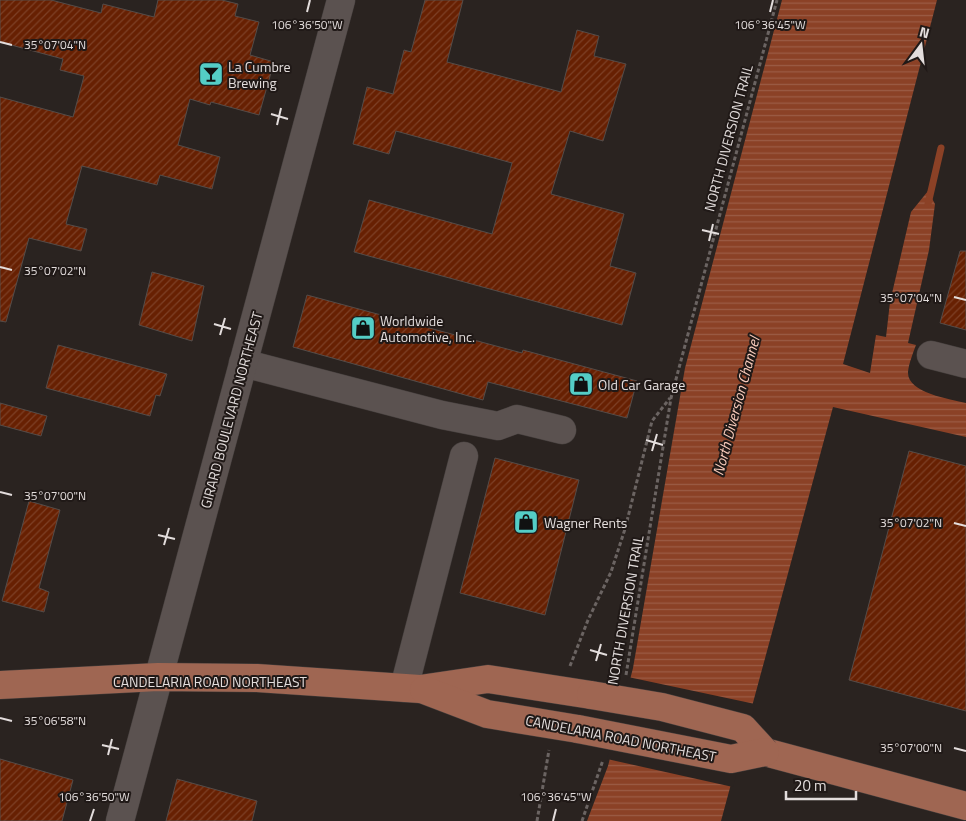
<svg xmlns="http://www.w3.org/2000/svg" width="966" height="821" viewBox="0 0 966 821" font-family="'Titillium Web',sans-serif">
  <defs>
    <pattern id="water-rules" width="6" height="5" patternUnits="userSpaceOnUse" patternTransform="scale(1.25)"><rect width="6" height="5" fill="#8b4126"/><path d="M0 2.5h6" fill="none" stroke="#9b5c45"/></pattern>
    <pattern id="building-hatch" width="6" height="6" patternUnits="userSpaceOnUse" patternTransform="scale(1.25)"><rect width="6" height="6" fill="#672002"/><path d="M-1 1l2-2M0 6l6-6M5 7l2-2" fill="none" stroke="#7d4026"/></pattern>
  </defs>
  <rect width="100%" height="100%" fill="#2a2320"/>
  <path fill="url(#water-rules)" d="M782,0H937L843,364L870,373L876,335L886,337L890,302L911,212L928,191L935,204L929,250L908,343L916,345C913,353 909,363 908,372C907,393 950,399 966,403V437L833,407L721,821H587L608,766L633,668L685,368Z"/>
  <polygon fill="#2a2320" points="628,677 755,704 733,787 607,759"/>
  <g fill="none" stroke-linecap="round" stroke-linejoin="round">
    <polyline stroke="#8b4126" stroke-width="7" points="928,204 941,148"/>
  </g>
  <g fill="url(#building-hatch)" stroke="#544c49">
    <polygon points="0,0 51,0 101,13 103,4 154,17 158,0 222,0 238,4 235,16 259,22 250,55 274,62 259,115 211,102 210,105 190,99 178,145 220,157 212,189 160,175 157,185 82,166 66,224 87,229 81,251 29,238 6,322 0,321 0,97 73,117 84,76 60,70 63,59 0,42"/>
    <polygon points="425,0 463,0 447,62 561,92 577,30 599,36 594,56 626,64 603,141 570,131 551,194 624,214 610,266 636,273 622,325 354,252 369,200 492,234 512,163 396,131 389,154 353,144 367,87 393,94 404,50 411,52"/>
    <polygon points="960,251 966,251 966,330 940,323"/>
    <polygon points="152,272 204,286 192,341 139,325"/>
    <polygon points="307,295 522,353 523,350 637,381 627,418 488,382 483,400 293,347"/>
    <polygon points="58,345 167,374 160,396 156,395 150,416 46,388"/>
    <polygon points="0,403 47,416 41,436 0,425"/>
    <polygon points="909,451 966,466 966,711 849,680"/>
    <polygon points="495,458 579,480 545,615 460,593"/>
    <polygon points="29,501 60,510 39,588 49,592 44,612 2,601"/>
    <polygon points="0,759 73,780 62,821 0,821"/>
    <polygon points="177,779 257,801 252,821 166,821"/>
  </g>
  <g fill="none" stroke-linecap="round" stroke-linejoin="round">
    <defs>
      <g id="minor">
        <polyline points="931,355 966,364"/>
        <polyline points="243,363 442,415 498,426 517,419 562,430"/>
        <polyline points="404,688 464,456"/>
        <polyline points="120,821 341,0"/>
      </g>
      <g id="major">
        <polyline points="0,685 158,677 257,678 420,689 488,679 591,695"/>
        <polyline points="424,690 487,714 578,729"/>
        <polyline points="765,752 966,806"/>
      </g>
    </defs>
    <use href="#minor" stroke="#443e3c" stroke-width="29"/>
    <use href="#major" stroke="#443e3c" stroke-width="29"/>
    <g stroke="#6b6462" stroke-width="3" stroke-dasharray="4 2.5" stroke-linecap="butt">
      <polyline points="570,666 588,620 611,572 625,529 652,421 670,398"/>
      <polyline points="626,675 671,398 777,0"/>
      <polyline points="537,821 549,750"/>
      <polyline points="582,821 603,760"/>
    </g>
    <use href="#minor" stroke="#5b5250" stroke-width="28"/>
    <use href="#major" stroke="#9f6652" stroke-width="28"/>
    <defs>
      <g id="major-bridge">
        <polyline points="591,695 662,707 743,728 765,752"/>
        <polyline points="578,729 731,759 765,752"/>
      </g>
    </defs>
    <use href="#major-bridge" stroke="#443e3c" stroke-width="29" stroke-linecap="butt"/>
    <use href="#major-bridge" stroke="#9f6652" stroke-width="28"/>
  </g>
  <path fill="none" stroke="#e3dddc" stroke-width="2" d="M307,12L310,0M770,12L773,0M0,42L12,45M271,114L288,119M277,125L281,108M702,230L719,234M709,241L713,224M0,267L12,270M954,297L966,300M214,324L231,329M220,335L225,318M646,440L663,445M652,451L657,434M0,492L12,495M954,523L966,526M158,535L175,539M164,545L169,528M590,650L607,655M596,661L601,644M0,718L12,721M102,745L119,749M954,748L966,751M108,755L112,739M90,821L94,809M553,821L556,809"/>
  <defs>
    <symbol id="bar-square" viewBox="-11 -11 22 22"><rect x="-9" y="-9" width="18" height="18" rx="4" fill="#54cdc6" stroke="#201917"/><path d="M-6-5H6L.8 .8V4.5H3.5V6h-7V4.5H-.8V.8Z" fill="#111"/></symbol>
    <symbol id="shop-square" viewBox="-11 -11 22 22"><rect x="-9" y="-9" width="18" height="18" rx="4" fill="#54cdc6" stroke="#201917"/><path d="M-5-2.5h2.3a2.7 3.5 0 0 1 5.4 0H5L5.5 6h-11ZM-1.5-2.5h3a1.5 2.3 0 0 0-3 0Z" fill="#111"/></symbol>
  </defs>
  <g fill-rule="evenodd">
    <use href="#bar-square" x="197" y="60" width="28" height="28"/>
    <use href="#shop-square" x="349" y="314" width="28" height="28"/>
    <use href="#shop-square" x="567" y="370" width="28" height="28"/>
    <use href="#shop-square" x="512" y="508" width="28" height="28"/>
  </g>
  <g text-anchor="middle" dominant-baseline="central" stroke-width="4" stroke-linejoin="round" paint-order="stroke">
    <g font-size="14" fill="#e3dddc" stroke="#201917" text-anchor="start">
      <text x="228" y="66">La Cumbre<tspan x="228" dy="16">Brewing</tspan></text>
      <text x="380" y="320">Worldwide<tspan x="380" dy="16">Automotive, Inc.</tspan></text>
      <text x="598" y="384">Old Car Garage</text>
      <text x="544" y="522">Wagner Rents</text>
    </g>
    <g font-size="14" fill="#e3dddc" stroke="#201917">
      <text transform="translate(728 138) rotate(-75)">NORTH DIVERSION TRAIL</text>
      <text transform="translate(231 410) rotate(-75)">GIRARD BOULEVARD NORTHEAST</text>
      <text transform="translate(625 610) rotate(-80)">NORTH DIVERSION TRAIL</text>
      <text x="210" y="681">CANDELARIA ROAD NORTHEAST</text>
      <text transform="translate(621 738) rotate(11)">CANDELARIA ROAD NORTHEAST</text>
    </g>
    <g font-size="15" font-style="italic" fill="#f9ccbc" stroke="#201917">
      <text transform="translate(736 406) rotate(-75)">North Diversion Channel</text>
    </g>
  </g>
  <g font-size="12" text-anchor="middle" fill="#e3dddc" stroke="#201917" stroke-width="4" stroke-linejoin="round" paint-order="stroke">
    <text x="307" y="29">106°36'50"W</text>
    <text x="770" y="29">106°36'45"W</text>
    <text x="55" y="49">35°07'04"N</text>
    <text x="55" y="275">35°07'02"N</text>
    <text x="911" y="302">35°07'04"N</text>
    <text x="55" y="500">35°07'00"N</text>
    <text x="911" y="527">35°07'02"N</text>
    <text x="55" y="725">35°06'58"N</text>
    <text x="911" y="752">35°07'00"N</text>
    <text x="94" y="801">106°36'50"W</text>
    <text x="556" y="801">106°36'45"W</text>
  </g>
  <g transform="translate(921 45) rotate(15)" stroke="#201917" stroke-width="4" paint-order="stroke">
  <path d="M0-4L9 19L0 12L-9 19Z" fill="#e3dddc"/>
  <text y="-8" font-size="14" font-weight="bold" text-anchor="middle" fill="#e3dddc">N</text>
  </g>
  <path d="M786 791v8h70v-8" fill="none" stroke="#e3dddc" stroke-width="2.5"/>
  <text x="794" y="791" font-size="15" fill="#e3dddc" stroke="#201917" stroke-width="4" paint-order="stroke">20 m</text>
</svg>
